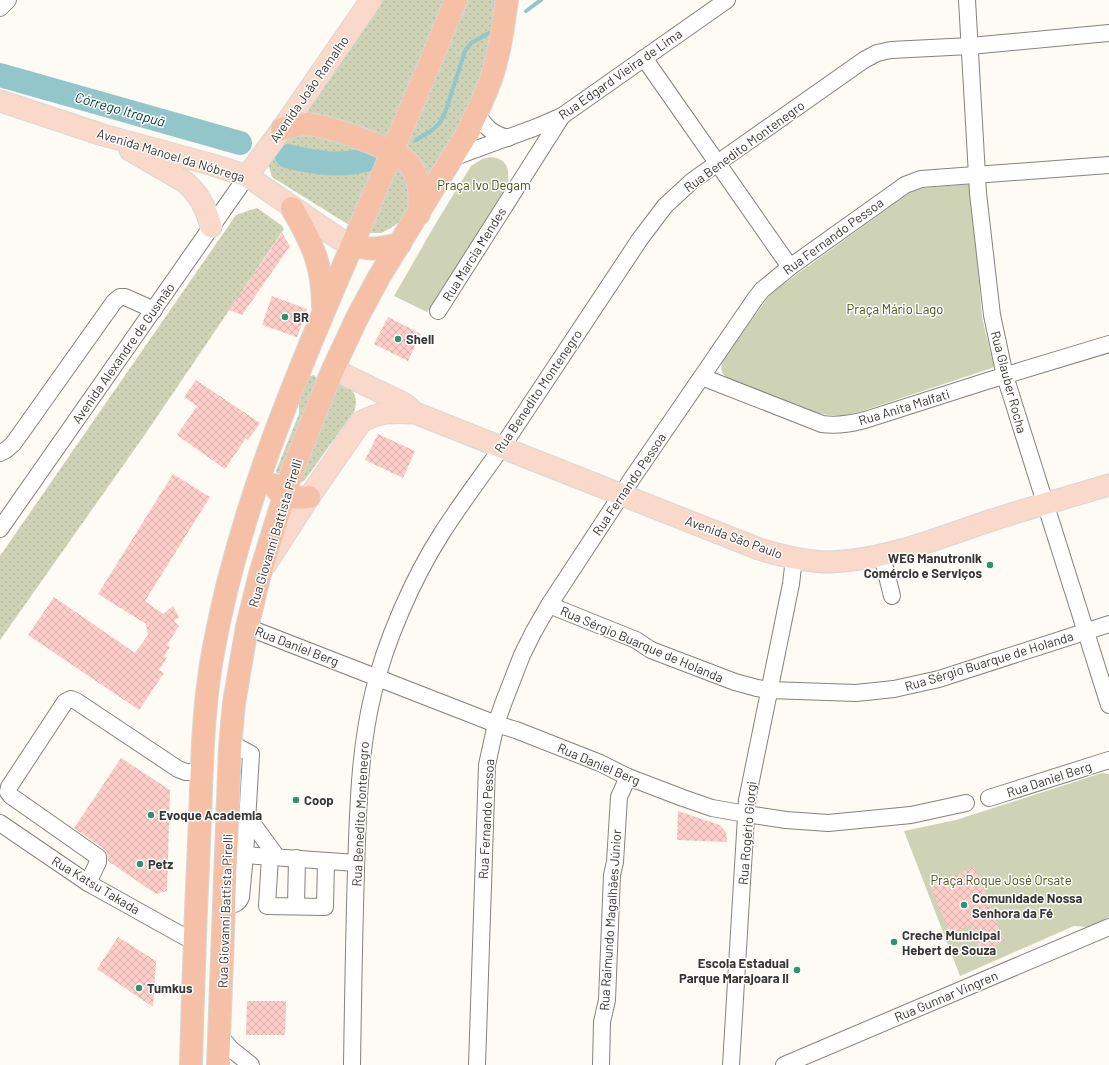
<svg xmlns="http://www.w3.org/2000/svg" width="1109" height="1065" viewBox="0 0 1109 1065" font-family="Barlow,sans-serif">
  <defs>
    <pattern id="grass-dots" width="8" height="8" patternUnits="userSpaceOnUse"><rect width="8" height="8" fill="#ced3b5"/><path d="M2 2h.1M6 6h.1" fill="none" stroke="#b2b69c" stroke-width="1.8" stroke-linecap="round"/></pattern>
    <pattern id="building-cross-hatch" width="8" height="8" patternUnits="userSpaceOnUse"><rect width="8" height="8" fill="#fccdc9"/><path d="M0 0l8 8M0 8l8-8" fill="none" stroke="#d9b1ad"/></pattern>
  </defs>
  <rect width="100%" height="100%" fill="#fdfbf4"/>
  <g fill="url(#grass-dots)">
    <polygon points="383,0 501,0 484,78 414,211 391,228 381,233 371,233 361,230 349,225 272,177 268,164"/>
    <polygon points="257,208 281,225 284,229 146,433 0,640 0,556 236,215"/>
    <polygon points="314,375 315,376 317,380 279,473 277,473 276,471 299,414 299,396 306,380 310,376"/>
    <path d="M339,383C354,388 359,397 354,412L304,481L300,483L297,477Z"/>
  </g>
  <g fill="#ced3b5">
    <path d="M491,157C509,159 509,171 508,186L427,312L394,296L436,223L471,166L482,159Z"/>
    <path d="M971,184L982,317L994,367L989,369L862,411L845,415H828L813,412L730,381C722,374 720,371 722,361L769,296L778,288L909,193L923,188Z"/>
    <polygon points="1102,773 1109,774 1109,917 1087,927 1074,926 960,976 904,831 956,820"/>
  </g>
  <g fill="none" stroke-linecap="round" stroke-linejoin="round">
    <g stroke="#92c6cb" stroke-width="4">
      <polyline points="526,11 541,0"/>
      <polyline points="416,140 431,131 439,124 445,113 465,51 471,43 489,33"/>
    </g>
    <g stroke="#92c6cb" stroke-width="24">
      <polyline points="0,75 240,143"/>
      <path d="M287,156C317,163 341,168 371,158"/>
    </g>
  </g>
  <g fill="url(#building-cross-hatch)">
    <polygon points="282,233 290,246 242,315 229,310"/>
    <polygon points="272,296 307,309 297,337 262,325"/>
    <polygon points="388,317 421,334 408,361 374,344"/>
    <polygon points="196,380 260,423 248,440 246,438 225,469 177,435 197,406 184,397"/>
    <polygon points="378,434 415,451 403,478 365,460"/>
    <polygon points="173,474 210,497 145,601 163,614 173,606 179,617 174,621 179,626 167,645 170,647 164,656 167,658 159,670 164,673 139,710 28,635 54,597 135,653 148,635 146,624 98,594"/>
    <polygon points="121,758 170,790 167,891 156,894 108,861 107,853 104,849 74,828"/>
    <polygon points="678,811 720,825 726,832 727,842 677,840"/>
    <polygon points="974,867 1005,941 980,952 970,925 950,934 930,885"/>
    <polygon points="118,937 156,961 153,1007 97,969"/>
    <polygon points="247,1001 286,1001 285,1035 246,1035"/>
  </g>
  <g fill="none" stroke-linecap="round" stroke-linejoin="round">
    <defs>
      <g id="minor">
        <polyline points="967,0 978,193 992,315 1005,376 1109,705"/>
        <polyline points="0,8 8,0"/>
        <polyline points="644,58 790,267"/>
        <path d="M477,113C485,127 492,134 508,138"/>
        <polyline points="452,158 534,128 562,116 727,0"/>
        <polyline points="438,311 562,116"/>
        <path d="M702,377L822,424C837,426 850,424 865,420L987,381L1109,344"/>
        <polyline points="0,453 6,450 13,444 114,302 120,297 125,297 154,310"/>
        <polyline points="0,529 247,176"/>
        <polyline points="882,556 892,596"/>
        <polyline points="549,605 636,640 651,650 735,682 757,688 769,690 856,693 894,689 939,679 1109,624"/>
        <polyline points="247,627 496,724 516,730 600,763 628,777 683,798 712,808 746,814 786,820 828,823 911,815 966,803"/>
        <polyline points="989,798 1109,760"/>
        <polyline points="247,816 277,857"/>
        <polyline points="0,823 88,883 194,942"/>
        <polyline points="245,855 356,863"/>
        <polyline points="270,857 267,906 325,907 326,861"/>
        <polyline points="88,883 98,862 98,857 11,796 8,792 9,787 65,702 71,699 76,701 178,769 186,772 202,772"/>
        <path d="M225,906C232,905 238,905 241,897L245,855L251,754L238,747H230"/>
        <polyline points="296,906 297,858"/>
        <polyline points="220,1036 231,1049 251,1065"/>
        <path d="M352,1065C353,1000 354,935 356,870C358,811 359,752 373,694C385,642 413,578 442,533C461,503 482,476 502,447C548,377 594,308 640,239L665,206L692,181L864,60L877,53L891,50L970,46L1109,33"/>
        <polyline points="477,1065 487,765 496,724 503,704 522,655 534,631 549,605 633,477 755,299 762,290 790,267 905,185 921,179 1109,165"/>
        <polyline points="601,1065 602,1022 607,1000 612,875 615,862 619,797 628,777"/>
        <polyline points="731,1065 747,800 791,584 794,558"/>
        <polyline points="784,1065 1109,927"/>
      </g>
      <g id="major">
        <polyline points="0,101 103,135 213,165 247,176 338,238 352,245"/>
        <path d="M130,150L185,182C200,195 206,208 211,227"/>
        <polyline points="247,176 282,129 371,0"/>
        <polyline points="333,369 405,404 415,413"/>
        <path d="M266,564L309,497L361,422C380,411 393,412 415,413L759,549C782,556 806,562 831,562C886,560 938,538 989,521C1029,508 1069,497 1109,485"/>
      </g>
      <g id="highway">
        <path d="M282,129C290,127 298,124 306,124C326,125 396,148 409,164C421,178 420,197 419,214"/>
        <path d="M292,208C312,243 323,265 323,306"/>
        <path d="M352,245C369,251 383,248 400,244"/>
        <path d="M274,485C281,498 296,499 309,497"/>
        <path d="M191,1065C193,983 196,901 200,819C202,762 203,704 214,647C239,513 291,387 345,262C382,175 420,88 456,0"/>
        <path d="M218,1065L230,747L234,703L247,627L260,574L291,474L333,369L357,318L379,277L466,135C475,117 484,98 491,79C500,53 503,27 507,0"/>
      </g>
    </defs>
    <use href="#minor" stroke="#85837d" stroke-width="18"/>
    <use href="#major" stroke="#d7d7d6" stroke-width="23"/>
    <use href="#highway" stroke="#d7d7d6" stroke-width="24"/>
    <use href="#minor" stroke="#fff" stroke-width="16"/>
    <use href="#major" stroke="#fad9ca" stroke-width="21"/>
    <use href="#highway" stroke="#f6c0a7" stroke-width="22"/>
  </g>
  <g fill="#2d926e" stroke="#fff" stroke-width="1.5">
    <circle cx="285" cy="317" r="4"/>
    <circle cx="398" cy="339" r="4"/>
    <circle cx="990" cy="565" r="4"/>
    <circle cx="296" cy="800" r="4"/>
    <circle cx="151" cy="815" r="4"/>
    <circle cx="140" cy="864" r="4"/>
    <circle cx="964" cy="905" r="4"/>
    <circle cx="894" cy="942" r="4"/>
    <circle cx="797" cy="970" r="4"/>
    <circle cx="139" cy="988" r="4"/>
  </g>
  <g text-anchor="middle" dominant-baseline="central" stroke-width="3" stroke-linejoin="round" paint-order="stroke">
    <g font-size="13" fill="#383734" stroke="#fff">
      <text transform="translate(620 74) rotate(-35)">Rua Edgard Vieira de Lima</text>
      <text transform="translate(309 89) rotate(-55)">Avenida João Ramalho</text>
      <text transform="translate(744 146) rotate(-36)">Rua Benedito Montenegro</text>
      <text transform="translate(171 155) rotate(17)">Avenida Manoel da Nóbrega</text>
      <text transform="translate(833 236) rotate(-36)">Rua Fernando Pessoa</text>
      <text transform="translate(474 254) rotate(-58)">Rua Marcia Mendes</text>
      <text transform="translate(123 353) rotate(-55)">Avenida Alexandre de Gusmão</text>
      <text transform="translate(1009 382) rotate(75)">Rua Glauber Rocha</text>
      <text transform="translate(538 391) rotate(-56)">Rua Benedito Montenegro</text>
      <text transform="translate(904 407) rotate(-17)">Rua Anita Malfati</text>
      <text transform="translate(629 484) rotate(-56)">Rua Fernando Pessoa</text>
      <text transform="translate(275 533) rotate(-73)">Rua Giovanni Battista Pirelli</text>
      <text transform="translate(734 537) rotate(20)">Avenida São Paulo</text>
      <text transform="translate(642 644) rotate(23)">Rua Sérgio Buarque de Holanda</text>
      <text transform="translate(297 646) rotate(21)">Rua Daniel Berg</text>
      <text transform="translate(989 661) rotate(-17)">Rua Sérgio Buarque de Holanda</text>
      <text transform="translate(599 764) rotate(23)">Rua Daniel Berg</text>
      <text transform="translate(1049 779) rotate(-18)">Rua Daniel Berg</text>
      <text transform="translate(360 814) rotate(-87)">Rua Benedito Montenegro</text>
      <text transform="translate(486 819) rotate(-87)">Rua Fernando Pessoa</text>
      <text transform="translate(747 833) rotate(-85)">Rua Rogério Giorgi</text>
      <text transform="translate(96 885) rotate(31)">Rua Katsu Takada</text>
      <text transform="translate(225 911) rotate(-88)">Rua Giovanni Battista Pirelli</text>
      <text transform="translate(610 920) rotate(-86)">Rua Raimundo Magalhães Júnior</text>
      <text transform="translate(946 996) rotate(-23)">Rua Gunnar Vingren</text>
    </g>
    <g font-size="13" fill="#4a5111" stroke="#fff">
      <text x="484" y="185">Praça Ivo Degam</text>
      <text x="895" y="309">Praça Mário Lago</text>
      <text x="1001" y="880">Praça Roque José Orsate</text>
    </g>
    <g font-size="13" font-weight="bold" fill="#383734" stroke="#fff" text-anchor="start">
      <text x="293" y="317">BR</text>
      <text x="406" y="339">Shell</text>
      <text x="982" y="558" text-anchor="end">WEG Manutronik<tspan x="982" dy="15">Comércio e Serviços</tspan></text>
      <text x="304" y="800">Coop</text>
      <text x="159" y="815">Evoque Academia</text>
      <text x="148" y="864">Petz</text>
      <text x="972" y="898">Comunidade Nossa<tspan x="972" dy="15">Senhora da Fé</tspan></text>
      <text x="902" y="935">Creche Municipal<tspan x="902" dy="15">Hebert de Souza</tspan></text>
      <text x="789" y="963" text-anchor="end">Escola Estadual<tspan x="789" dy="15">Parque Marajoara II</tspan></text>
      <text x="147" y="988">Tumkus</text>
    </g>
    <g font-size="14" font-style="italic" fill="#013439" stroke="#fff">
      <text transform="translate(120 109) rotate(16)">Córrego Itrapuã</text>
    </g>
  </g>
</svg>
